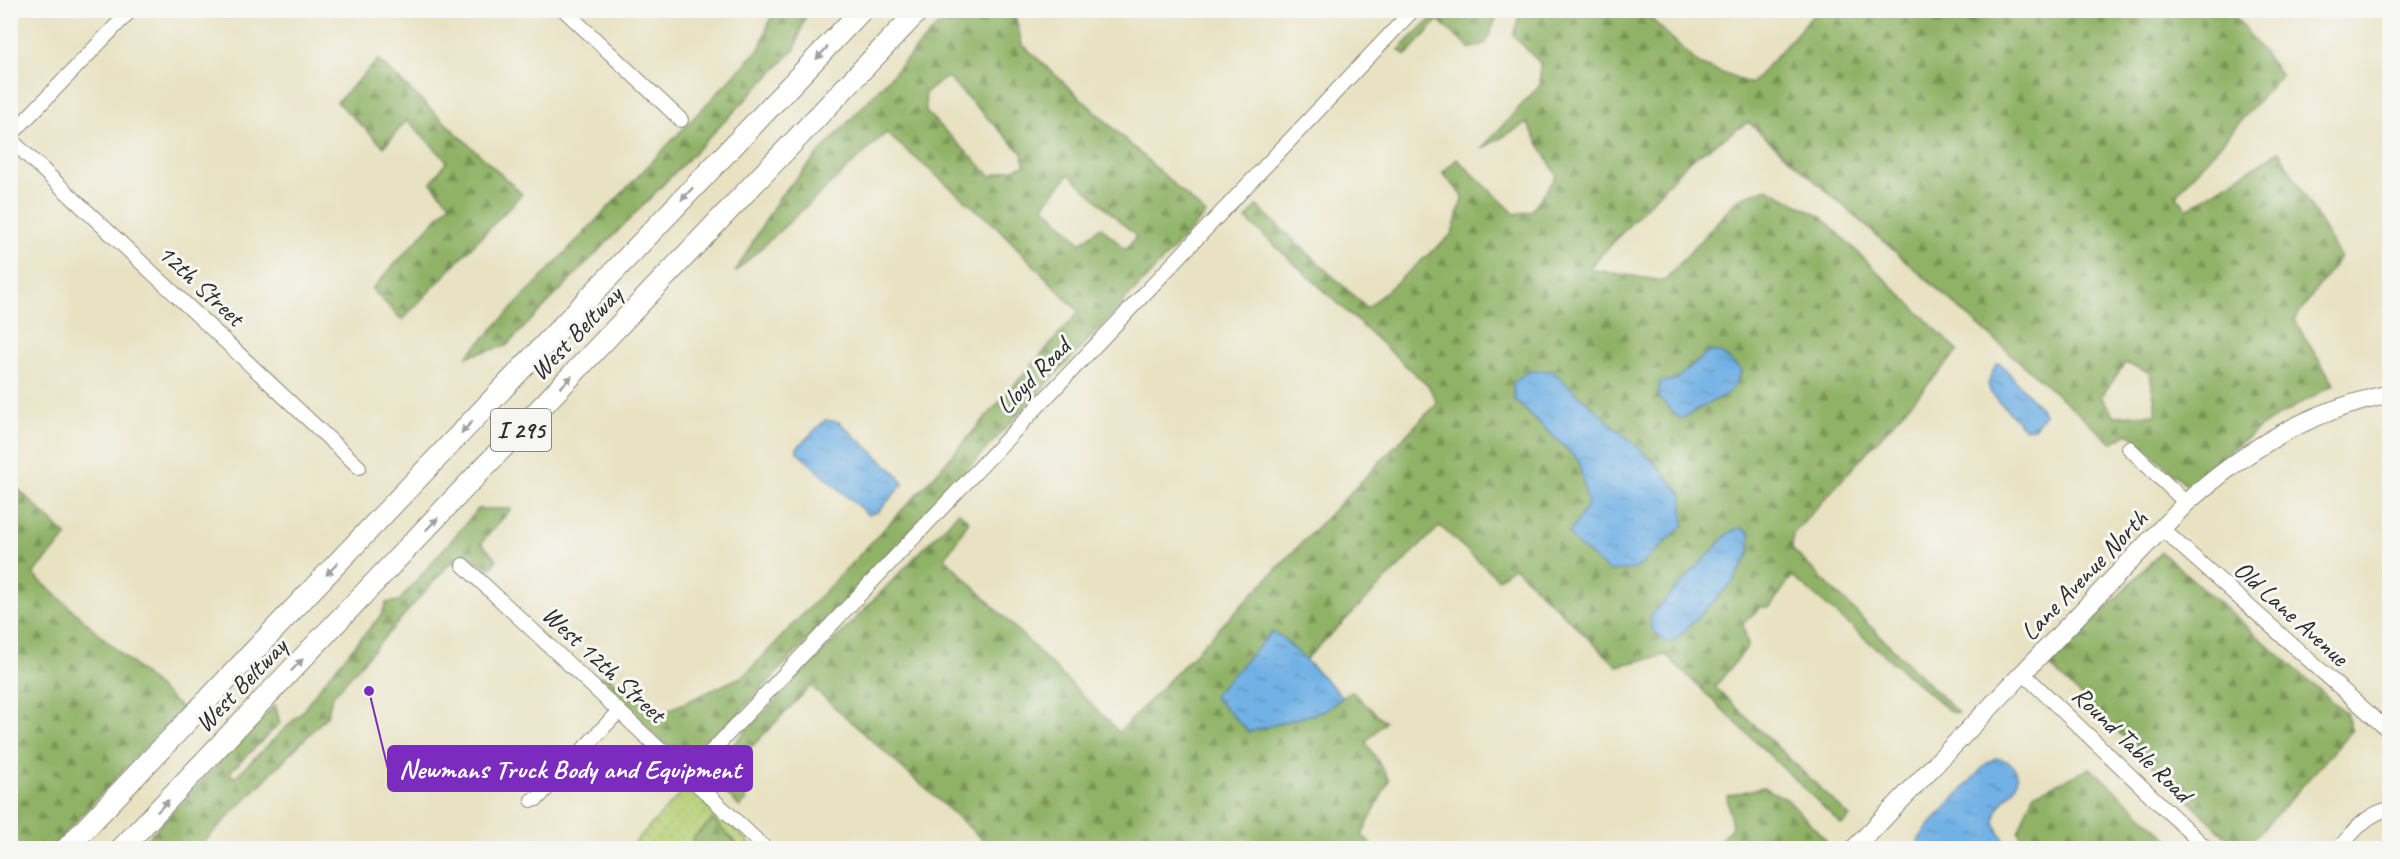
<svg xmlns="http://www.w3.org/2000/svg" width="2400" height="859" viewBox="0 0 2400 859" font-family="Caveat,sans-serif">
  <defs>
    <pattern id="grass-dots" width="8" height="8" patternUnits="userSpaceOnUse" patternTransform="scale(1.5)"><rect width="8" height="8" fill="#b5cf75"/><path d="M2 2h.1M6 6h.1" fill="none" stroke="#9cb265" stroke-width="1.8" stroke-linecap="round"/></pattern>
    <pattern id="forest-firs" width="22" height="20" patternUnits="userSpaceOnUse" patternTransform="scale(1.5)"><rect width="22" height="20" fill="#90b266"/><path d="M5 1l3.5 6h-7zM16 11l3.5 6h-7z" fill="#769154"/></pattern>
    <pattern id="water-ripples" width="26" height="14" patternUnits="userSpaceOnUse" patternTransform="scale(1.5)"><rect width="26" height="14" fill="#71b1e5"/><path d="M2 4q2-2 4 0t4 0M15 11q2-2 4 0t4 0" fill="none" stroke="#5d90ba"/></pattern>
  </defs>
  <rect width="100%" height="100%" fill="#f6f6f2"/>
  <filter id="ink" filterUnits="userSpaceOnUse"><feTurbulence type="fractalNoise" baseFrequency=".0167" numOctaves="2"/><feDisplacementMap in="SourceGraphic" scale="12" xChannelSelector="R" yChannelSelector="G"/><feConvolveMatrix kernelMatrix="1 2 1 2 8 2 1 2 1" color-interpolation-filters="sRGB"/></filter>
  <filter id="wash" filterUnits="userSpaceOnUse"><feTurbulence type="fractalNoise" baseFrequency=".008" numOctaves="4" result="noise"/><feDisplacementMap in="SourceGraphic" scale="24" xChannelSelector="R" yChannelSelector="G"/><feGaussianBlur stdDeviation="1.35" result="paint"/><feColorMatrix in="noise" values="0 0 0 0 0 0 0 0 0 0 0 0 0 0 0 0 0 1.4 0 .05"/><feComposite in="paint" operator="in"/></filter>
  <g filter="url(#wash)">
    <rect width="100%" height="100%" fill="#e8e2c2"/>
    <polygon fill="url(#grass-dots)" stroke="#707d50" stroke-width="1.5" points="689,785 755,848 741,848 713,820 694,837 690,848 629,848"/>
    <g fill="url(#forest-firs)" stroke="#5e6e48" stroke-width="1.5" fill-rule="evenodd">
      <polygon points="773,11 807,11 795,49 506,346 467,356 760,48"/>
      <path d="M951,11H1014L1022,44L1206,214L725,728L695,749L666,745L591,677H609L658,715L745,675L925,486L1079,312L998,228L886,133L735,272L780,196ZM947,77L1022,153L1025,165L991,176L926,112L925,93ZM1069,174L1136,236L1126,250L1101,227L1081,243L1044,206Z"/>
      <polygon points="1439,11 1439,10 1499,11 1486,43 1470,49 1438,20 1406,56 1399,50"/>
      <path d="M1516,11H1643L1699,64L1751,84L1817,11H2231L2281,75L2176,195L2187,209L2279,151L2340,257L2294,320L2334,384L2263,425L2187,485L2128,433L2112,443L1748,122L1689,161L1588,269L1664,281L1738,199L1767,188L1822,217L1958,351L1793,534L1792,549L1958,713L1951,712L1792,576L1770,607H1760L1743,624L1748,646L1715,687L1850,817L1842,825L1666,655L1617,666L1514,567L1498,579L1440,526L1304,661L1283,638L1324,711L1351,691L1385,722L1366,742L1389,780L1362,835L1375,848H992L811,686L728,771L747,800L740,807L715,783L716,762L959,512L969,521L945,558L1119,732L1437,403L1429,387L1246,219L1257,206L1367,308L1452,234L1463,196L1442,173L1457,159L1515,214L1531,211L1557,176L1527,123L1481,149L1540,85V63L1513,35L1520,14ZM2125,363L2150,373L2157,414L2115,416L2101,397ZM1551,370L1653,461L1682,495L1588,505L1579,461L1514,399Z"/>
      <polygon points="378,60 522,194 402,320 372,289 450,204 431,183 447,161 407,120 384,147 337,102"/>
      <polygon points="18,489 67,536 33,574 181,708 51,848 11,848 10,496"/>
      <polygon points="478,509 511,509 481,543 497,559 491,569 465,554 455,564 451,562 332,697 327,716 198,848 138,848 275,705 280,723 230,772 234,778 302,712 322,684 382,614 386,603 399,601"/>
      <polygon points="2161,552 2346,713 2352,731 2246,848 2238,848 2050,666"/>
      <polygon points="2091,768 2178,848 2026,848 2018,832 2033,794"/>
      <polygon points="1763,787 1787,799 1826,840 1824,848 1713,848 1732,827 1727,796"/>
      <polygon points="713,820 741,848 690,848 694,837"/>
    </g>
    <g fill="url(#water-ripples)" stroke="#4e6e88" stroke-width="1.5">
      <polygon points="1710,351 1721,353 1742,371 1730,392 1680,419 1658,397 1660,382 1675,380"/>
      <polygon points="2000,363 2045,414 2034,428 2025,429 1991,393 1988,384 1996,364"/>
      <polygon points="1551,370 1653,461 1682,495 1684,525 1636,569 1609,571 1575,543 1569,533 1588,505 1579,461 1514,399 1513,383 1527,372"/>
      <polygon points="825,420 839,422 898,475 903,484 878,512 868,515 797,452 797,448"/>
      <polygon points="1741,528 1750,533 1750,552 1734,581 1674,641 1666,643 1652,629 1650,616 1730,532"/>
      <polygon points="1272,632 1283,638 1343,697 1324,711 1249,732 1213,696"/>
      <path d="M1995,758C2004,759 2010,761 2015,769C2026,787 2000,798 1996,814C1992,827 2004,839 2010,848H1920L1918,841L1926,829L1987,763Z"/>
    </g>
  </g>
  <g filter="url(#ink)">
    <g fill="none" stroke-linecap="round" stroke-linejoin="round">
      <defs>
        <g id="minor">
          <polyline points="564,10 681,120"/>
          <polyline points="2382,10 2390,19"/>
          <polyline points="10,136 131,10"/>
          <polyline points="10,139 359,467"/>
          <polyline points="2129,448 2186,503"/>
          <polyline points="2162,529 2390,732"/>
          <polyline points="463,565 765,848"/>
          <polyline points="2024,674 2206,848"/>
          <polyline points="689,775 1413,10"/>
          <polyline points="532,800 537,799 619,711"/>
          <path d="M2339,848C2353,833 2365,815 2386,810"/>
        </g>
        <path id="major" d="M1855,848L2186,503C2250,447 2306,412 2390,394"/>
        <g id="highway">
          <polyline points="67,848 862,10"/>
          <polyline points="122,848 919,10"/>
        </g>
      </defs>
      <use href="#minor" stroke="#8a8676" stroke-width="16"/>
      <use href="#major" stroke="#8a8676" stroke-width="20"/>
      <use href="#highway" stroke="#8a8676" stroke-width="23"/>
      <use href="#minor" stroke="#fff" stroke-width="14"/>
      <use href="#major" stroke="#fff" stroke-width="18"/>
      <use href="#highway" stroke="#fff" stroke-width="21"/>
    </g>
    <defs><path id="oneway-solid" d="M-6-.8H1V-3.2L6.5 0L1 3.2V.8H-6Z" transform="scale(1.5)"/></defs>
    <g fill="#a0a0a0">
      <use href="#oneway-solid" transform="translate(822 53) rotate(133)"/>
      <use href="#oneway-solid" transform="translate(687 194) rotate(133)"/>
      <use href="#oneway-solid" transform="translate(566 382) rotate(-46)"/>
      <use href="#oneway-solid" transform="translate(467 427) rotate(133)"/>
      <use href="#oneway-solid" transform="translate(432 524) rotate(-46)"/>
      <use href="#oneway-solid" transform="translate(332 569) rotate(134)"/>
      <use href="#oneway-solid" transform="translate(297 665) rotate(-46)"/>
      <use href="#oneway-solid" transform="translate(163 806) rotate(-46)"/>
    </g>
  </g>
  <g text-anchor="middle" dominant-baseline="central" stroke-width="6" stroke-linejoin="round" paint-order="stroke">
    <rect fill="#f6f6f2" stroke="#686867" stroke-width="1.5" x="491" y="409" width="60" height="42" rx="4.5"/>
    <g font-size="24" font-weight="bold" fill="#2b2b2b">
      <text x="521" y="430">I 295</text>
    </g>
    <g font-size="26" fill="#2b2b2b" stroke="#f6f6f2">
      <text transform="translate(201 285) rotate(43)">12th Street</text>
      <text transform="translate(576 333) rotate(-46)">West Beltway</text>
      <text transform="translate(1033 376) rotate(-46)">Lloyd Road</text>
      <text transform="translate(2084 575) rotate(-46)">Lane Avenue North</text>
      <text transform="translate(2291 613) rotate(42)">Old Lane Avenue</text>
      <text transform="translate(604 664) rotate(43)">West 12th Street</text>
      <text transform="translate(241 685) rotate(-46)">West Beltway</text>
      <text transform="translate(2132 744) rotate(44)">Round Table Road</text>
    </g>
  </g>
  <path fill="none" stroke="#7b2cbf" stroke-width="2" d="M369 691L388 769"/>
  <circle fill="#7b2cbf" stroke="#f6f6f2" stroke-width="2" cx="369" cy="691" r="6"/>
  <rect fill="#7b2cbf" stroke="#7b2cbf" stroke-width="2" x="388" y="746" width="364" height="45" rx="6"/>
  <g font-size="27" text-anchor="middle" font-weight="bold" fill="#fff">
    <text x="570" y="778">Newmans Truck Body and Equipment</text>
  </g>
  <rect width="2400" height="859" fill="none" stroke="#f6f6f2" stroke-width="36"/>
</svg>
